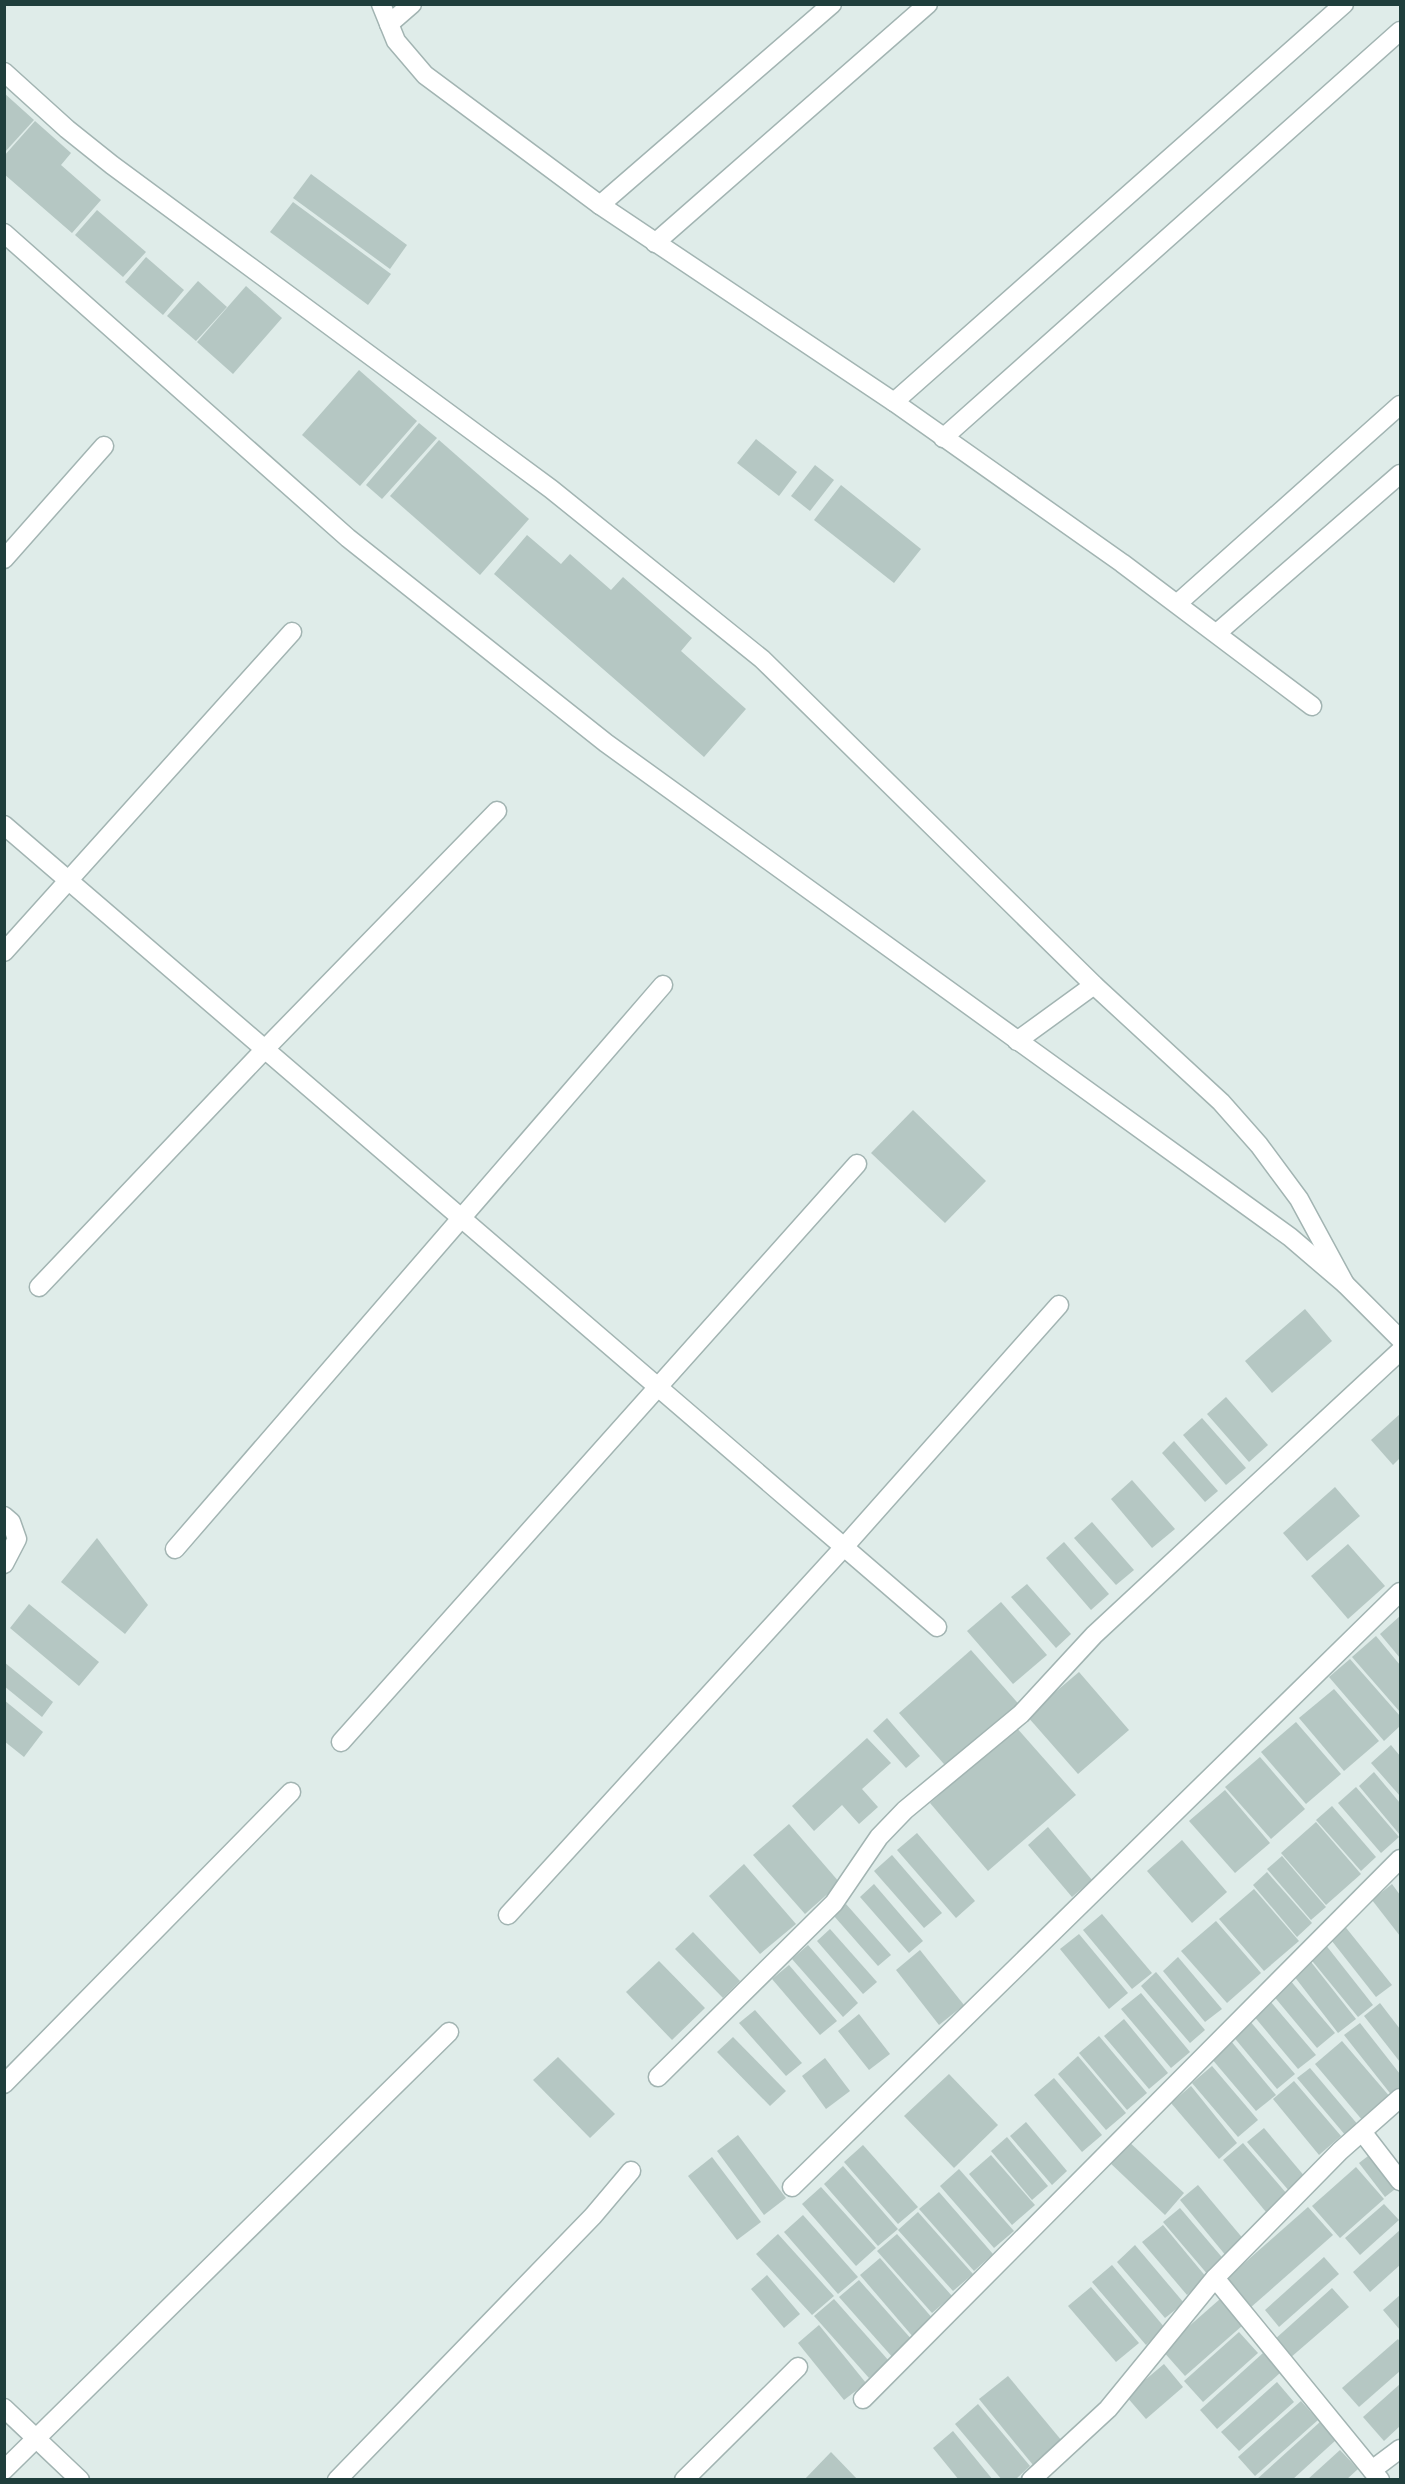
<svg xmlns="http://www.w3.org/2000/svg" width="1405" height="2484" viewBox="0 0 1405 2484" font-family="'Titillium Web',sans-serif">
  <rect width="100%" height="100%" fill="#dfece9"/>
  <g fill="#b5c7c3">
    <polygon points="4,93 34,120 4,153"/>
    <polygon points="35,121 71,153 61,165 101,200 72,233 4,174 4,156"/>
    <polygon points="311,174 407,245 390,269 293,198"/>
    <polygon points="293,202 391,274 368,305 270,232"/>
    <polygon points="97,210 146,252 123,277 75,235"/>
    <polygon points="146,257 184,290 163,315 125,282"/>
    <polygon points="198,281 227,307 196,341 167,316"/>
    <polygon points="246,286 282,318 233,374 197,342"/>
    <polygon points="359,370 417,421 360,486 302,435"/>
    <polygon points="419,423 437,438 382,499 366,485"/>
    <polygon points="756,439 797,472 779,496 737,463"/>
    <polygon points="439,440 529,519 480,575 390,496"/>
    <polygon points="815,465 834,480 810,511 791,496"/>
    <polygon points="841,485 921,549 894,583 814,520"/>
    <polygon points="527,535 561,564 570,554 611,590 623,577 692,638 681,651 746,709 704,757 494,574"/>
    <polygon points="913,1110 986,1181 945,1223 871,1153"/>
    <polygon points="1305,1309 1332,1341 1272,1393 1245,1361"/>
    <polygon points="1226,1397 1268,1445 1249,1462 1207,1414"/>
    <polygon points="1400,1414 1400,1458 1393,1465 1371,1440"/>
    <polygon points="1202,1418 1246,1468 1226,1485 1183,1435"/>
    <polygon points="1174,1441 1218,1491 1205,1502 1162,1453"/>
    <polygon points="1132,1480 1175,1529 1152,1548 1111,1499"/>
    <polygon points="1335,1487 1360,1516 1307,1561 1283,1533"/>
    <polygon points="1092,1522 1134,1570 1116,1585 1074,1538"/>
    <polygon points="97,1538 148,1605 125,1634 61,1582"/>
    <polygon points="1064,1542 1109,1594 1091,1610 1046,1558"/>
    <polygon points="1348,1544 1385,1586 1348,1619 1311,1576"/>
    <polygon points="1027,1584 1071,1634 1056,1648 1011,1597"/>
    <polygon points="1001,1602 1047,1655 1013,1684 967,1631"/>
    <polygon points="29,1604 99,1662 79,1686 10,1628"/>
    <polygon points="1400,1616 1400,1658 1380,1634"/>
    <polygon points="1376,1636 1400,1665 1400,1712 1352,1657"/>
    <polygon points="971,1650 1023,1709 951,1772 899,1713"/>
    <polygon points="1350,1659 1400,1716 1400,1726 1384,1741 1329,1677"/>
    <polygon points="4,1662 53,1702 42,1717 4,1686"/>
    <polygon points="1079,1672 1129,1730 1078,1774 1027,1716"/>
    <polygon points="1334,1689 1379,1741 1344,1771 1299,1718"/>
    <polygon points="4,1700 43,1732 24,1757 4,1741"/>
    <polygon points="887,1718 920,1756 906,1768 873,1731"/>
    <polygon points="1296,1722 1341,1774 1306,1804 1261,1752"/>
    <polygon points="1016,1727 1076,1795 988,1871 930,1803"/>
    <polygon points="867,1738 891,1763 862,1789 878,1807 859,1824 842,1805 814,1831 792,1806"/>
    <polygon points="1391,1745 1400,1756 1400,1796 1371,1763"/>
    <polygon points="1260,1757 1305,1809 1271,1839 1225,1787"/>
    <polygon points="1374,1772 1400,1803 1400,1835 1359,1786"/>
    <polygon points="1356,1787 1399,1837 1381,1853 1338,1803"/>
    <polygon points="1225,1790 1270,1843 1235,1873 1189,1821"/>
    <polygon points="1332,1806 1376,1857 1361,1871 1316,1820"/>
    <polygon points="1316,1822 1361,1874 1326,1905 1281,1853"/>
    <polygon points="789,1824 840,1883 805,1914 753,1855"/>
    <polygon points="1048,1827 1092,1880 1072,1897 1028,1845"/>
    <polygon points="917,1833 975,1901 956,1918 897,1850"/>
    <polygon points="1182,1840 1227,1892 1192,1923 1147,1871"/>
    <polygon points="892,1855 942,1913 924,1928 874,1871"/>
    <polygon points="1282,1856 1326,1907 1311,1920 1267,1869"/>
    <polygon points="744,1864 796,1924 760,1954 709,1896"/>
    <polygon points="1267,1872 1312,1923 1297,1937 1253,1885"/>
    <polygon points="874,1884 923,1941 909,1953 860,1897"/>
    <polygon points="1392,1884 1400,1895 1400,1936 1372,1900"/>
    <polygon points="1254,1889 1299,1941 1264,1971 1219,1919"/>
    <polygon points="846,1904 891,1955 878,1966 834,1916"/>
    <polygon points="1102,1914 1152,1973 1132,1989 1083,1930"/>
    <polygon points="1216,1921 1261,1973 1227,2003 1181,1951"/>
    <polygon points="1343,1924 1392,1985 1376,1997 1328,1936"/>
    <polygon points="830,1929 877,1982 863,1994 817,1941"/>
    <polygon points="693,1932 740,1981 723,1998 675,1949"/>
    <polygon points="1079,1934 1128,1993 1109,2009 1060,1949"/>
    <polygon points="1325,1944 1373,2005 1358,2017 1309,1957"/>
    <polygon points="808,1945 858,2003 843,2017 792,1959"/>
    <polygon points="920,1950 964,2005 939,2025 896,1970"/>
    <polygon points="1178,1957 1222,2009 1205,2022 1163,1971"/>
    <polygon points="659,1961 705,2008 672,2040 626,1992"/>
    <polygon points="1311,1962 1356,2019 1338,2033 1294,1976"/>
    <polygon points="789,1965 837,2021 820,2035 772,1979"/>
    <polygon points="1156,1972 1205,2030 1190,2043 1141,1986"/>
    <polygon points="1289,1979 1335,2033 1317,2048 1272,1994"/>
    <polygon points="1141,1993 1190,2052 1171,2068 1121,2009"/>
    <polygon points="1270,2001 1316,2055 1298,2069 1253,2015"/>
    <polygon points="1380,2003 1400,2029 1400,2062 1364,2016"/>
    <polygon points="755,2010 802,2063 786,2076 739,2023"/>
    <polygon points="859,2014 890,2054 869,2070 838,2031"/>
    <polygon points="1124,2019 1168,2073 1149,2089 1104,2036"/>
    <polygon points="1249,2020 1295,2074 1277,2089 1232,2035"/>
    <polygon points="1360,2023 1400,2074 1400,2090 1393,2097 1344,2035"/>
    <polygon points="1099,2036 1147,2093 1127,2110 1079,2053"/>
    <polygon points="733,2037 786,2091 770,2106 717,2052"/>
    <polygon points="1231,2041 1276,2095 1256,2111 1211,2058"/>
    <polygon points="1342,2041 1391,2098 1363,2121 1315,2064"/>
    <polygon points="1078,2056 1126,2113 1106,2130 1058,2074"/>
    <polygon points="558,2057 615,2114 590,2138 533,2080"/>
    <polygon points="825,2058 850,2091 826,2109 802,2076"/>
    <polygon points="1212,2066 1258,2120 1238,2137 1192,2083"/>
    <polygon points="1310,2068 1359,2126 1346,2136 1297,2078"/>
    <polygon points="949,2074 998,2125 954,2168 904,2116"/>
    <polygon points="1054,2078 1102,2135 1082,2152 1034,2095"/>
    <polygon points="1294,2081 1341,2136 1319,2155 1273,2099"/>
    <polygon points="1191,2086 1237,2143 1219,2159 1171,2103"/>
    <polygon points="1026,2122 1067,2171 1052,2185 1010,2136"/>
    <polygon points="1264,2128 1306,2178 1290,2192 1247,2142"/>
    <polygon points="738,2135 786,2198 764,2215 717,2151"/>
    <polygon points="1007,2137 1048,2186 1032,2200 991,2151"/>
    <polygon points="1127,2140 1184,2193 1165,2215 1107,2160"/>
    <polygon points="1243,2143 1287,2194 1266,2212 1223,2160"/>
    <polygon points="863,2145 918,2207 898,2224 844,2162"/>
    <polygon points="1372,2153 1399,2186 1385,2197 1359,2163"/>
    <polygon points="991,2155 1035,2205 1012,2225 969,2174"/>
    <polygon points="712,2157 761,2222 737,2240 688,2176"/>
    <polygon points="843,2166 898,2229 878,2246 824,2184"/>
    <polygon points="1356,2167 1384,2199 1340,2238 1312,2206"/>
    <polygon points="959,2169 1014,2231 994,2248 940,2186"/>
    <polygon points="1198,2185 1245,2241 1227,2257 1180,2200"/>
    <polygon points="821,2187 876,2248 856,2266 802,2204"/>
    <polygon points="939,2192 993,2254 974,2271 919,2209"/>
    <polygon points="1384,2204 1399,2220 1360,2255 1345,2238"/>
    <polygon points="1308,2207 1333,2235 1250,2308 1225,2280"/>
    <polygon points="1180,2208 1226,2262 1209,2276 1163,2222"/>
    <polygon points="918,2212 973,2274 953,2291 898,2230"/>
    <polygon points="803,2215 858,2277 838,2294 784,2232"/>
    <polygon points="1163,2225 1207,2278 1187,2295 1142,2242"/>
    <polygon points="1400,2230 1400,2265 1370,2292 1353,2272"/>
    <polygon points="778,2234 834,2296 812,2315 756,2254"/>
    <polygon points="897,2234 952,2296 932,2313 877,2251"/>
    <polygon points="1135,2245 1184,2303 1165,2318 1117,2262"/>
    <polygon points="1324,2257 1339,2274 1279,2327 1265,2310"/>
    <polygon points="880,2258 934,2320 914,2338 860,2275"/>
    <polygon points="1112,2265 1165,2328 1146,2345 1092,2282"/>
    <polygon points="767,2275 800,2314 784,2328 751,2289"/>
    <polygon points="859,2280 913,2341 894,2359 839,2297"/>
    <polygon points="1091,2287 1139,2343 1116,2362 1068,2306"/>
    <polygon points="1332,2288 1349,2307 1290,2358 1274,2340"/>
    <polygon points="1400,2295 1400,2330 1383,2310"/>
    <polygon points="834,2299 889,2361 869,2378 814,2316"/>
    <polygon points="1220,2299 1243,2325 1185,2376 1162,2350"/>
    <polygon points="819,2325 866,2383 844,2400 798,2343"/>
    <polygon points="1239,2332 1258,2353 1203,2402 1184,2381"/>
    <polygon points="1398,2339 1400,2342 1400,2371 1359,2407 1342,2388"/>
    <polygon points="1263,2353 1280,2373 1217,2429 1200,2410"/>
    <polygon points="1164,2364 1183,2387 1146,2419 1126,2396"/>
    <polygon points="1008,2376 1062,2441 1033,2465 979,2399"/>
    <polygon points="1277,2382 1294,2402 1239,2451 1221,2432"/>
    <polygon points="1400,2384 1400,2426 1384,2441 1363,2417"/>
    <polygon points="1301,2401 1318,2420 1255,2476 1238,2457"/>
    <polygon points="978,2404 1030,2466 1015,2480 1002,2480 955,2424"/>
    <polygon points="1320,2422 1336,2440 1292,2480 1256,2480"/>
    <polygon points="953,2431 993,2480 959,2480 933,2448"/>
    <polygon points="1340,2450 1358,2469 1346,2480 1307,2480"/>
    <polygon points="831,2452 858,2480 804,2480"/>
  </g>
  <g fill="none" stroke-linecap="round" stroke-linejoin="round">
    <defs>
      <polyline id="service" points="1017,1041 1094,985"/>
      <g id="minor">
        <polyline points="381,4 396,41 425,75 600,205 894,402 1122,563 1312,706"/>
        <polyline points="389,24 412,4"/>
        <polyline points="4,72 67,129 112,165 551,489 762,659 1094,985 1221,1102 1259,1145 1299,1199 1345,1284"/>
        <polyline points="600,205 832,4"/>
        <polyline points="4,233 348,538 606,743 1290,1237 1345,1284 1400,1339"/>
        <polyline points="655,243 928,4"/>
        <polyline points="894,402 1344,4"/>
        <polyline points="943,438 1400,31"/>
        <polyline points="4,559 104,446"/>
        <polyline points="1178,603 1400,405"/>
        <polyline points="1217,633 1400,474"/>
        <polyline points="4,825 844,1547 1059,1305"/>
        <polyline points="4,952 292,632"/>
        <polyline points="39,1287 265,1049 497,811"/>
        <polyline points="4,1516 11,1522 17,1539 4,1564"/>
        <polyline points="175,1549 663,985"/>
        <polyline points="341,1742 857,1164"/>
        <polyline points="508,1915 844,1547 937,1627"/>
        <polyline points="658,2077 834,1903 879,1837 905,1810 1021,1714 1094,1635 1400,1351"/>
        <polyline points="4,2084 291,1792"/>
        <polyline points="1363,2133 1400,2181"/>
        <polyline points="792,2187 1400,1592"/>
        <polyline points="863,2399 1400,1859"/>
        <polyline points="4,2408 80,2480"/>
        <polyline points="4,2470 449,2032"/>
        <polyline points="1372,2470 1400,2449"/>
        <polyline points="337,2480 593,2216 631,2171"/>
        <polyline points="684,2480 798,2367"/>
        <polyline points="1031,2480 1108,2409 1215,2278"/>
        <polyline points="1380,2480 1215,2278 1340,2151 1400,2098"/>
      </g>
    </defs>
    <use href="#service" stroke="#a2b4b2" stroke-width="21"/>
    <use href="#minor" stroke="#a2b4b2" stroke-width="21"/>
    <use href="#service" stroke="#fff" stroke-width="18"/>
    <use href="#minor" stroke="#fff" stroke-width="18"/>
  </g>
  <rect width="1405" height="2484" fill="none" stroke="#1f3e3c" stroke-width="12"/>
</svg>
